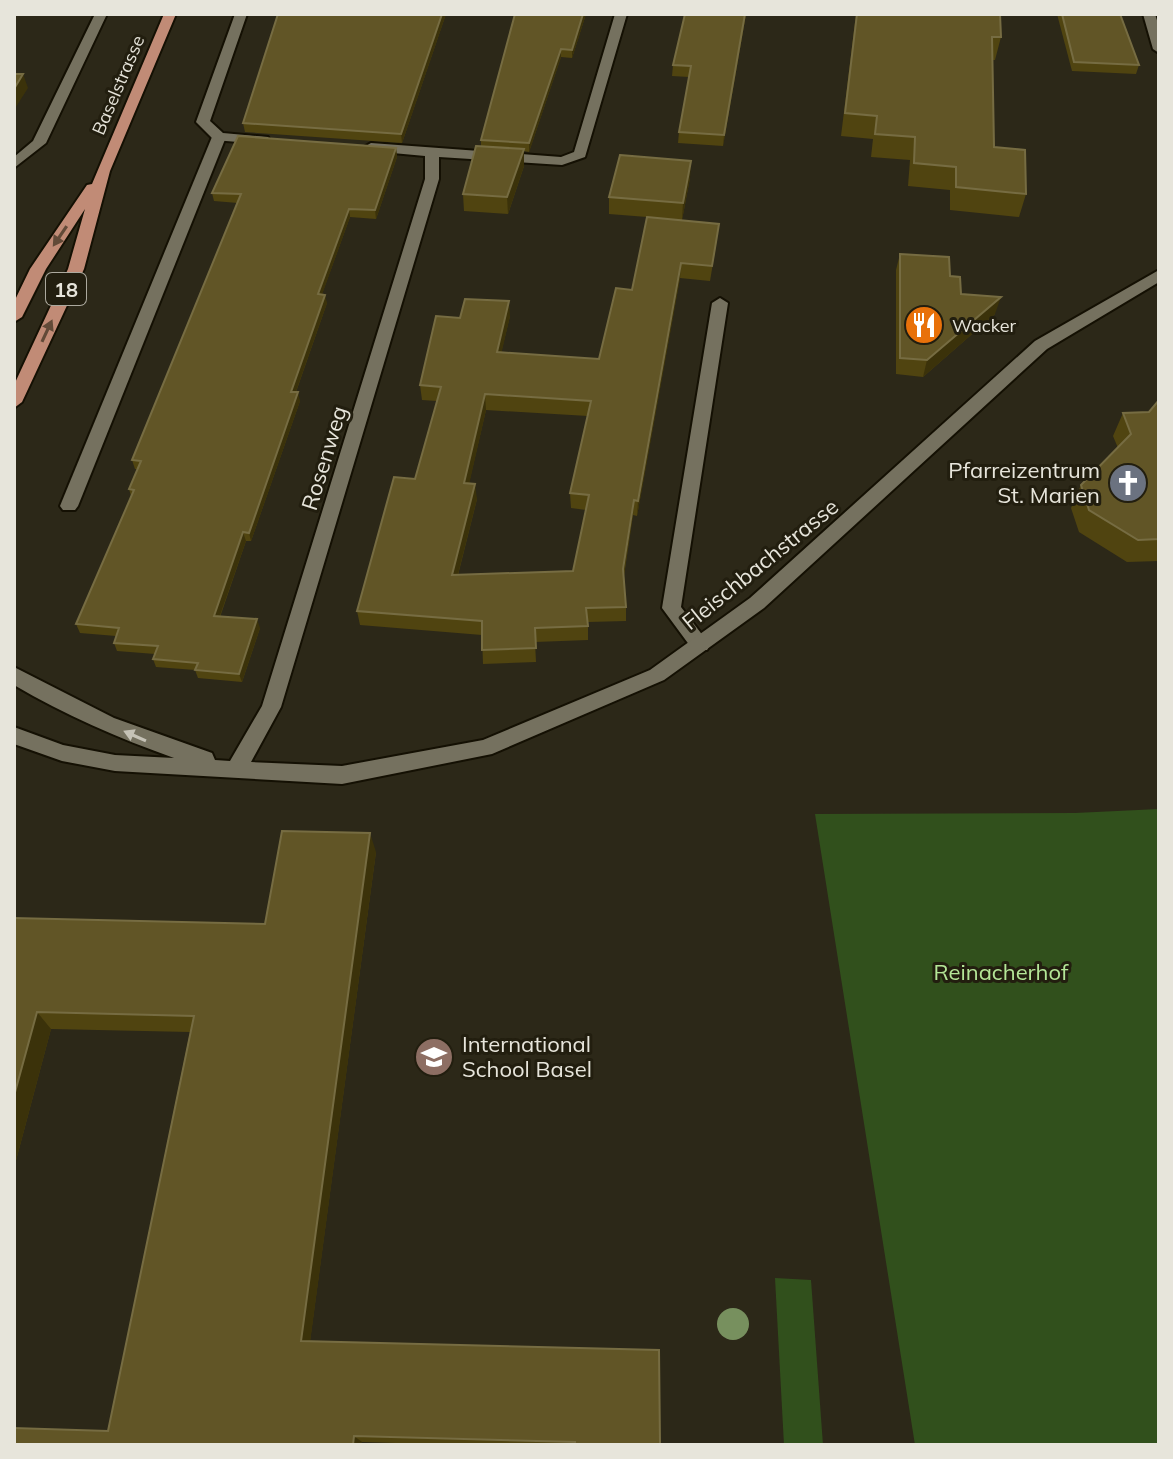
<svg xmlns="http://www.w3.org/2000/svg" width="1173" height="1459" viewBox="0 0 1173 1459" font-family="Mulish,sans-serif">
  <rect width="100%" height="100%" fill="#2c2818"/>
  <g fill="#31501c">
    <polygon points="1159,809 1159,1445 915,1445 815,814 1075,813"/>
    <polygon points="775,1278 811,1280 823,1445 784,1445"/>
  </g>
  <g fill="none" stroke-linecap="round" stroke-linejoin="round">
    <defs>
      <g id="lane">
        <polygon points="219,133 226,137 78,506 75,510 63,510 60,506 212,137"/>
        <polygon points="720,298 728,303 681,607 710,645 707,650 693,650 662,608 712,303"/>
      </g>
      <g id="street">
        <polygon points="95,14 107,14 46,143 14,168 14,157 33,141"/>
        <polygon points="235,14 247,14 210,121 223,133 268,137 270,140 263,144 214,140 196,122"/>
        <path d="M615,14H627L585,157L562,165L439,157V179L281,707L251,762L342,766L483,740L650,670L750,598L1035,341L1159,270V282L1047,349L764,608L664,680L492,754L342,784L115,771L62,761L14,744V727L63,745L115,755L174,758C118,738 65,715 14,685V667L114,718L212,753L215,760L230,761L262,706L425,179V156L371,151L364,147L371,143L561,157L574,152Z"/>
        <polygon points="1143,14 1155,14 1159,27 1159,53 1153,49"/>
      </g>
      <polygon id="primary" points="164,14 176,14 110,171 84,269 22,402 14,408 14,385 68,269 85,209 46,269 22,317 14,322 14,302 30,269 87,185 92,184"/>
    </defs>
    <use href="#lane" stroke="#141003" stroke-width="4"/>
    <use href="#street" stroke="#141003" stroke-width="4"/>
    <use href="#primary" stroke="#141003" stroke-width="4"/>
    <use href="#lane" fill="#75715f" fill-rule="evenodd"/>
    <use href="#street" fill="#75715f" fill-rule="evenodd"/>
    <use href="#primary" fill="#c18b76" fill-rule="evenodd"/>
  </g>
  <circle fill="#77905e" cx="733" cy="1324" r="16"/>
  <g fill="#504410" fill-rule="evenodd">
    <polygon points="278,14 446,14 402,143 245,132 243,123"/>
    <polygon points="515,14 586,14 572,58 561,57 529,152 524,151 524,166 508,214 464,211 463,194 481,146 481,140"/>
    <polygon points="685,14 746,14 723,146 678,143 679,132 689,77 672,76 673,65"/>
    <polygon points="856,14 1000,14 1001,37 995,60 992,60 994,147 1026,194 1019,217 950,210 950,190 908,186 910,160 871,157 873,139 841,136"/>
    <polygon points="1057,14 1120,14 1139,65 1136,74 1072,71"/>
    <polygon points="396,148 397,157 376,219 350,217 322,294 327,303 296,392 300,401 251,541 246,541 220,617 260,628 242,682 198,678 195,670 156,667 153,659 155,654 117,651 114,643 116,636 80,633 76,624 131,496 129,489 138,469 135,469 132,460 238,203 214,201 212,193"/>
    <path d="M690,178L682,220L717,239L710,281L680,278L637,516L633,515L624,576L626,607V621L588,622V640L535,642L536,662L483,664L482,635L360,625L357,611L415,479L437,401L422,400L420,385L460,318L510,316L501,353L599,359L632,290L647,217L609,214V197ZM486,410L588,416L570,493L571,508L586,510L573,571L458,575L477,499L469,483Z"/>
    <polygon points="900,254 950,276 961,294 995,314 923,377 896,374 896,270"/>
    <polygon points="1159,400 1159,561 1127,562 1079,532 1071,508 1081,485 1118,448 1113,436 1123,413 1149,412"/>
    <polygon points="376,852 310,1341 660,1445 462,1445 362,1442 108,1431 190,1032 51,1029 14,1168 14,918 265,924"/>
  </g>
  <g fill="#3b320a">
    <polygon points="442,14 446,14 402,143 401,134"/>
    <polygon points="583,14 586,14 572,58 572,50"/>
    <polygon points="745,14 746,14 723,146 724,135"/>
    <polygon points="561,49 561,57 529,152 529,143"/>
    <polygon points="23,74 28,88 14,110 14,89"/>
    <polygon points="396,148 397,157 376,219 375,210"/>
    <polygon points="524,149 524,166 508,214 507,197"/>
    <polygon points="691,161 690,178 682,220 683,203"/>
    <polygon points="349,209 350,217 319,303 318,294"/>
    <polygon points="681,263 680,278 637,516 638,501"/>
    <polygon points="325,295 327,303 293,400 291,392"/>
    <polygon points="1001,297 995,314 923,377 927,360"/>
    <polygon points="509,301 510,316 498,368 497,352"/>
    <polygon points="298,392 300,401 251,541 249,533"/>
    <polygon points="485,394 486,410 466,498 464,483"/>
    <polygon points="475,484 477,499 454,590 452,575"/>
    <polygon points="634,500 633,515 622,584 623,569"/>
    <polygon points="243,532 246,541 217,624 214,616"/>
    <polygon points="257,619 260,628 242,682 239,674"/>
    <polygon points="370,833 376,852 309,1350 301,1341"/>
    <polygon points="37,1012 51,1029 14,1168 14,1096"/>
    <polygon points="354,1436 362,1442 361,1445 353,1445"/>
  </g>
  <g fill="#615526" stroke="#766c42" stroke-width="2" fill-rule="evenodd">
    <polygon points="278,14 442,14 401,134 243,123"/>
    <polygon points="515,14 583,14 572,50 561,49 529,143 481,140"/>
    <polygon points="685,14 745,14 724,135 679,132 691,66 673,65"/>
    <polygon points="857,14 1000,14 1001,37 992,37 994,147 1025,150 1026,194 956,187 956,167 914,163 915,137 875,134 877,116 845,113"/>
    <polygon points="1062,14 1120,14 1139,65 1074,62"/>
    <polygon points="14,74 23,74 14,89"/>
    <polygon points="238,136 396,148 375,210 349,209 318,294 325,295 291,392 298,392 249,533 243,532 214,616 257,619 239,674 195,670 198,663 153,659 158,646 114,643 119,628 76,624 134,490 129,489 141,461 132,460 241,194 212,193"/>
    <polygon points="476,146 524,149 507,197 463,194"/>
    <polygon points="620,155 691,161 683,203 609,197"/>
    <path d="M647,217L719,224L712,266L681,263L638,501L634,500L623,569L626,607L586,608L588,626L535,628L536,648L482,650V621L357,611L394,477L415,479L441,387L420,385L436,316L460,318L465,299L509,301L497,352L599,359L616,288L632,290ZM485,394L591,401L570,493L589,495L573,571L452,575L475,484L464,483Z"/>
    <polygon points="900,254 949,257 950,276 960,277 961,294 1001,297 927,360 900,358"/>
    <polygon points="1159,400 1159,539 1138,540 1089,510 1081,485 1131,434 1123,413 1149,412"/>
    <polygon points="282,831 370,833 301,1341 659,1350 660,1445 575,1445 575,1442 354,1436 353,1445 14,1445 14,1428 108,1431 194,1016 37,1012 14,1096 14,918 265,924"/>
  </g>
  <defs><path id="oneway-solid" d="M-6-.8H1V-3.2L6.5 0L1 3.2V.8H-6Z" transform="scale(2)"/></defs>
  <g fill="#624a38">
    <use href="#oneway-solid" transform="translate(60 236) rotate(124)"/>
    <use href="#oneway-solid" transform="translate(47 331) rotate(-65)"/>
  </g>
  <use fill="#c5c2b6" href="#oneway-solid" transform="translate(135 736) rotate(-156)"/>
  <defs>
    <symbol id="restaurant-disc" viewBox="-11 -11 22 22"><circle r="9.5" fill="#e8710a" stroke="#221e0f"/><path d="M-5-6h1v4h1v-4h1v4h1v-4h1v5L-1.5 .5V6h-2V.5L-5-1ZM5-6V6H3V1.5H1.5Q1.5-4 5-6Z" fill="#fff"/></symbol>
    <symbol id="church-disc" viewBox="-11 -11 22 22"><circle r="9.5" fill="#6b7280" stroke="#221e0f"/><path d="M-1.2-6h2.4v3.5h3.3v2.4h-3.3V6h-2.4V-.1h-3.3v-2.4h3.3Z" fill="#fff"/></symbol>
    <symbol id="school-disc" viewBox="-11 -11 22 22"><circle r="9.5" fill="#8d6e63" stroke="#221e0f"/><path d="M0-5L7-2L0 1L-7-2ZM-4 1L0 2.5L4 1V4Q0 6-4 4Z" fill="#fff"/></symbol>
  </defs>
  <g fill-rule="evenodd">
    <use href="#restaurant-disc" x="902" y="303" width="44" height="44"/>
    <use href="#church-disc" x="1106" y="461" width="44" height="44"/>
    <use href="#school-disc" x="412" y="1035" width="44" height="44"/>
  </g>
  <g text-anchor="middle" dominant-baseline="central" stroke-width="6" stroke-linejoin="round" paint-order="stroke">
    <g font-size="18" fill="#e7e5db" stroke="#221e0f">
      <text transform="translate(118 85) rotate(-67)">Baselstrasse</text>
    </g>
    <g font-size="18" fill="#e7e5db" stroke="#221e0f" text-anchor="start">
      <text x="952" y="325">Wacker</text>
    </g>
    <rect fill="#221e0f" stroke="#aca99e" stroke-width="2" x="46" y="273" width="40" height="32" rx="6"/>
    <g font-size="20" font-weight="bold" fill="#e7e5db">
      <text x="66" y="289">18</text>
    </g>
    <g font-size="22" fill="#e7e5db" stroke="#221e0f">
      <text transform="translate(324 458) rotate(-73)">Rosenweg</text>
      <text transform="translate(760 564) rotate(-39)">Fleischbachstrasse</text>
    </g>
    <g font-size="22" fill="#e7e5db" stroke="#221e0f" text-anchor="end">
      <text x="1100" y="470">Pfarreizentrum<tspan x="1100" dy="25">St. Marien</tspan></text>
      <text x="462" y="1044" text-anchor="start">International<tspan x="462" dy="25">School Basel</tspan></text>
    </g>
    <g font-size="22" fill="#b4e697" stroke="#221e0f">
      <text x="1001" y="972">Reinacherhof</text>
    </g>
  </g>
  <rect width="1173" height="1459" fill="none" stroke="#e7e5db" stroke-width="32"/>
</svg>
